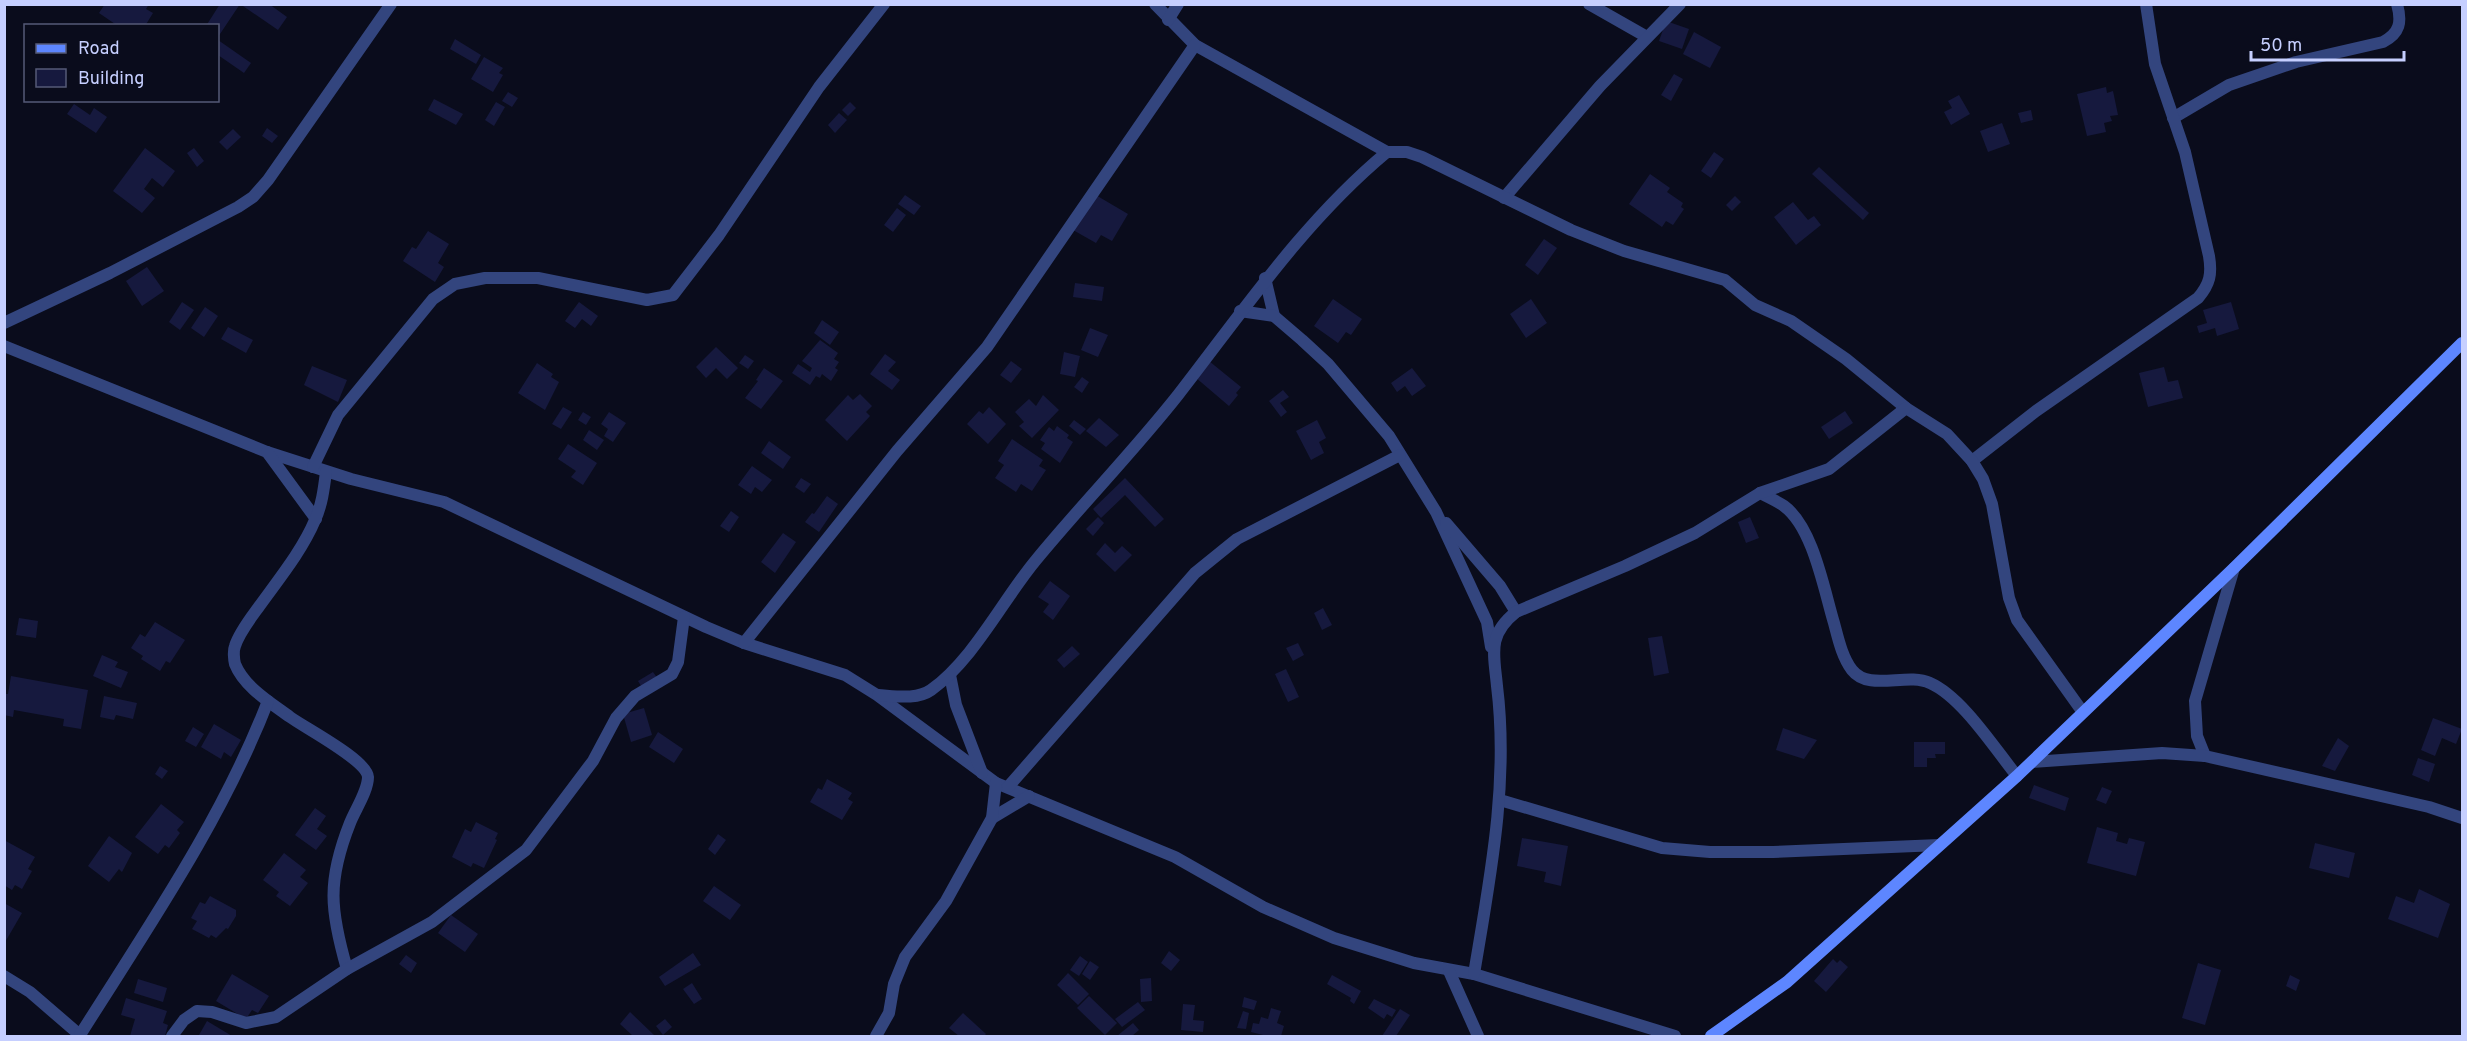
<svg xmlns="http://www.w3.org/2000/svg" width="2467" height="1041" viewBox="0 0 2467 1041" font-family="Overpass,sans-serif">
  <rect width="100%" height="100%" fill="#0a0c1c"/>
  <g fill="#16193e">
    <polygon points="105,4 149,4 146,9 153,13 145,26 118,26 99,13"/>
    <polygon points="220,4 240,4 218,37 218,26 206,26"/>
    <polygon points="240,4 269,4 287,17 278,30"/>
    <polygon points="1666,21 1689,29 1682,49 1659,41"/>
    <polygon points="1694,32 1721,47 1710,68 1683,54"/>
    <polygon points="455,39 481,55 476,64 450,49"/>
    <polygon points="218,40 251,63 244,73 218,55"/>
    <polygon points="484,57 503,68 499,73 503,75 493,92 471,79"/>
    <polygon points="1674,74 1683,79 1671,101 1661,95"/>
    <polygon points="2106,87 2107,93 2113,91 2118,115 2110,116 2112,121 2104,123 2106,132 2087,136 2077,94"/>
    <polygon points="508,92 518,98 512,107 502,101"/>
    <polygon points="1959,95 1970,114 1951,125 1944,112 1952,108 1948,101"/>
    <polygon points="434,99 463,114 456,125 428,110"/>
    <polygon points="496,102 505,107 494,126 485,120"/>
    <polygon points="850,102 856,108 848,116 842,110"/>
    <polygon points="74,104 90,115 94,108 107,117 96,133 67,114"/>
    <polygon points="2031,110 2033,120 2021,123 2018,113"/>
    <polygon points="839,113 847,120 835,133 828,125"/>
    <polygon points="2002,123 2010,144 1988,152 1980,131"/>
    <polygon points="267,128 278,136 272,143 262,136"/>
    <polygon points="233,129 241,137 227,150 219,142"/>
    <polygon points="145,148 175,171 163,187 152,178 144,189 155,198 142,213 113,191"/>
    <polygon points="194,148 204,161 197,167 187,153"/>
    <polygon points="1714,152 1724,159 1711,178 1701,171"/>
    <polygon points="1819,167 1869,213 1863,220 1812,174"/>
    <polygon points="1650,174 1670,188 1667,192 1683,203 1681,207 1684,209 1673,225 1666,221 1662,227 1629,204"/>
    <polygon points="1094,194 1128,214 1112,241 1101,235 1096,243 1073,230"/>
    <polygon points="905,195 921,206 914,215 898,204"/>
    <polygon points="1735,196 1741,202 1732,211 1726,205"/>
    <polygon points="1793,202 1808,220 1814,216 1821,225 1796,245 1774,217"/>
    <polygon points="897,208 906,215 893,232 884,225"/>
    <polygon points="428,231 449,244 438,263 444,267 435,282 403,261 412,247 416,249"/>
    <polygon points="1544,239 1557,248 1538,275 1525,265"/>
    <polygon points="147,267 164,291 142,306 126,281"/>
    <polygon points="1075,283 1104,287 1102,301 1073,297"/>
    <polygon points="1333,299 1362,319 1351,335 1346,332 1338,343 1314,326"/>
    <polygon points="1531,299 1547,323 1526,338 1510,314"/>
    <polygon points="182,302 194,310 180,330 169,322"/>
    <polygon points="579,302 598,316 591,326 582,319 575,328 565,321"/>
    <polygon points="2231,302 2239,329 2217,336 2215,328 2199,333 2197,326 2207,323 2203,310"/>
    <polygon points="205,307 218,316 204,337 191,328"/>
    <polygon points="822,320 839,332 830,345 814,333"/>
    <polygon points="228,327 253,340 246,353 221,339"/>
    <polygon points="1090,328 1108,335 1098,357 1081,350"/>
    <polygon points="820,340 838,353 834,359 839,362 835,368 838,370 831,381 822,374 820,378 816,376 810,385 792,373 798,364 810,372 812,368 802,361"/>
    <polygon points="716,347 738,368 727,379 716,368 706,378 696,367"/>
    <polygon points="1064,352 1080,356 1075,377 1060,374"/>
    <polygon points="885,354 896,362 888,371 900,380 892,390 870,374"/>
    <polygon points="745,355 754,361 748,369 739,363"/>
    <polygon points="1011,361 1022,369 1011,383 1000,375"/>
    <polygon points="1209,361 1241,387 1236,393 1238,395 1229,406 1195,377"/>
    <polygon points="537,363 553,374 551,377 559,382 545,410 518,393"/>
    <polygon points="312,366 347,380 338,402 304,385"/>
    <polygon points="2164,367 2168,382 2178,380 2183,398 2148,407 2139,373"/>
    <polygon points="764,368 783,381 761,409 745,398 758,381 756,380"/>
    <polygon points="1412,368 1426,386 1412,396 1405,386 1397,392 1391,383"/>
    <polygon points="1082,377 1089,382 1082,393 1074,387"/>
    <polygon points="1283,390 1289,397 1280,403 1287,412 1281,417 1269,401"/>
    <polygon points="860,394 872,406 866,412 870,416 847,441 825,420 848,395 853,400"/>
    <polygon points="1043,395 1059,410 1032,438 1019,426 1024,422 1015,412 1029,399 1036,406"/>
    <polygon points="563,407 572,412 561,429 552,424"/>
    <polygon points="989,407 1006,424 988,444 967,424 979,411 983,414"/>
    <polygon points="1845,411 1853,423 1829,439 1821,427"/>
    <polygon points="583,412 591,417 586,425 578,420"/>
    <polygon points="609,412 626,423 613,442 604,436 608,429 601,424"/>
    <polygon points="1099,418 1119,435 1106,447 1086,431"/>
    <polygon points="1074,420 1086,429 1080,435 1069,426"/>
    <polygon points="1317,420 1326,438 1319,442 1324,453 1311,460 1296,431"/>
    <polygon points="1057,426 1069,435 1067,438 1073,442 1060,463 1041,449 1045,443 1040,440 1049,427 1054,431"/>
    <polygon points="589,430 604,440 597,450 583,440"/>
    <polygon points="1012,439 1043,460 1039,466 1046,470 1032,491 1021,484 1016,492 995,478 1004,465 998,461"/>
    <polygon points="769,441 791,457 783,469 761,453"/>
    <polygon points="568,444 597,463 583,485 571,477 576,471 558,459"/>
    <polygon points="752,466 772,480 762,492 755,487 751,494 738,485"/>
    <polygon points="801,478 811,484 804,493 795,487"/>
    <polygon points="1125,478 1164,519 1155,527 1125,495 1101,518 1093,509"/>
    <polygon points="827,496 838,504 819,532 805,522 812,513 814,514"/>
    <polygon points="731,511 739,517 729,532 720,526"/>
    <polygon points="1098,517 1104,523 1093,536 1086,529"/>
    <polygon points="1750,517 1759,538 1746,543 1738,522"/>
    <polygon points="783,533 796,542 775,573 761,562"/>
    <polygon points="1105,543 1115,553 1122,546 1132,555 1115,572 1096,554"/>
    <polygon points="1050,581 1070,596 1053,620 1043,612 1049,604 1038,597"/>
    <polygon points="1323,608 1332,625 1322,630 1314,613"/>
    <polygon points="19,618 38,621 36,638 16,635"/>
    <polygon points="155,622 185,640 170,663 166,661 160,671 141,659 143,656 131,648 140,634 145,637"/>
    <polygon points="1662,636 1669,673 1654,676 1648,638"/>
    <polygon points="1298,643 1304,655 1293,661 1286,648"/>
    <polygon points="1072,646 1080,654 1064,668 1057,660"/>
    <polygon points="102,655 118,662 115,667 128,672 121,688 93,676"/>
    <polygon points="1286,669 1299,697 1288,702 1275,674"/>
    <polygon points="653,672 658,679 643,689 638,681"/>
    <polygon points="11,676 88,690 81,729 63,726 64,719 14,710 13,717 4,715 4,694 8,694"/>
    <polygon points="104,696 137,703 133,719 116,715 114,720 100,717"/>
    <polygon points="644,708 652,735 631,742 623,714"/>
    <polygon points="2433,718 2462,729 2456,744 2442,738 2435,756 2421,750"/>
    <polygon points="214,724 241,740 231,757 224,752 221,759 201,747"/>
    <polygon points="193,727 204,734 196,747 185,741"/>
    <polygon points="1783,728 1817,740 1804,759 1776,750"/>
    <polygon points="658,732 683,749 674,763 649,747"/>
    <polygon points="2338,738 2349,746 2335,771 2322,766"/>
    <polygon points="1914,742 1945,742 1945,754 1935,754 1936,758 1927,758 1927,767 1914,767"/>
    <polygon points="2418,758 2435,764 2429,782 2412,775"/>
    <polygon points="160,766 168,771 162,779 155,774"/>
    <polygon points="827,779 852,793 848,799 853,802 842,820 810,802 818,788 822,790"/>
    <polygon points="2034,785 2069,798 2065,811 2029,798"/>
    <polygon points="2102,787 2112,791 2106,804 2096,800"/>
    <polygon points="161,804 184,822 177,830 180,833 169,848 165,845 158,854 135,837"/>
    <polygon points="315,808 326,816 317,829 327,836 316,850 295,835"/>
    <polygon points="476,822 498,833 495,839 497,840 484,868 473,863 471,867 452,857 465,829 471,832"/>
    <polygon points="2097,827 2118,833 2116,841 2127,844 2129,838 2145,842 2136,876 2087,863"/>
    <polygon points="718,834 726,840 715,855 708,849"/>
    <polygon points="109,836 132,853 122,872 119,869 109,882 88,866"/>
    <polygon points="1522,838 1568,846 1561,886 1544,882 1546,872 1517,866"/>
    <polygon points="4,840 35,857 28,869 32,871 22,889 15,885 12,890 4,885"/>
    <polygon points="2315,843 2355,853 2349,878 2309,868"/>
    <polygon points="284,853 306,870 300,877 308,883 290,906 276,896 279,892 263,880"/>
    <polygon points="714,886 741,905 730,920 703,901"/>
    <polygon points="2419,889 2450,904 2438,938 2388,919 2396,896 2414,903"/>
    <polygon points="210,896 236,910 236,916 228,929 226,928 216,938 211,935 209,938 192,929 197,921 191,918 200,902 205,904"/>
    <polygon points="4,903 22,913 4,944"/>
    <polygon points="451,915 478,934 465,952 438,933"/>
    <polygon points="1169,951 1180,960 1171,971 1161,963"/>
    <polygon points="693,953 701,965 665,986 659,977"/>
    <polygon points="406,955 417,963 411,973 399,964"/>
    <polygon points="1080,956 1088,962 1079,976 1070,970"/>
    <polygon points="1833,959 1837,963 1840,960 1848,967 1826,992 1814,981"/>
    <polygon points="1090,961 1099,967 1090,980 1082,974"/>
    <polygon points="2198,963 2221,970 2205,1025 2182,1018"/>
    <polygon points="1068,973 1089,994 1078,1005 1057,985"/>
    <polygon points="232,974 269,996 258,1013 252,1010 246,1019 216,1001"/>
    <polygon points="1332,975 1361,991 1354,1004 1350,1001 1351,998 1327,984"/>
    <polygon points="2290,975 2300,980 2296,991 2286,986"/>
    <polygon points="1151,978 1152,1001 1141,1002 1140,979"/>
    <polygon points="138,979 167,988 163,1002 134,993"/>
    <polygon points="692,983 702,999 694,1004 683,989"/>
    <polygon points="1089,996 1117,1023 1105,1035 1077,1008"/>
    <polygon points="1244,997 1257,1001 1254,1010 1242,1007"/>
    <polygon points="126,998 167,1011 163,1023 168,1025 165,1036 130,1036 135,1019 121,1015"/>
    <polygon points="1374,999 1396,1010 1392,1017 1387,1014 1384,1019 1368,1008"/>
    <polygon points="1138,1002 1145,1010 1122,1027 1115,1019"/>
    <polygon points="1183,1004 1195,1005 1193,1020 1204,1021 1203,1032 1181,1030"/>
    <polygon points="1271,1008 1281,1011 1277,1023 1284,1026 1281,1036 1267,1036 1251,1032 1253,1023 1259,1024 1261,1017 1268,1019"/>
    <polygon points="1400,1009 1410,1015 1396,1036 1382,1036"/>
    <polygon points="1243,1011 1249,1013 1246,1029 1237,1028"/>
    <polygon points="630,1012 654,1035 652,1036 633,1036 620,1024"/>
    <polygon points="963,1013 986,1034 984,1036 959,1036 949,1028"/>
    <polygon points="665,1019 672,1027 663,1035 656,1026"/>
    <polygon points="207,1021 232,1036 199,1035"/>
    <polygon points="1133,1023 1139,1030 1132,1036 1117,1036"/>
  </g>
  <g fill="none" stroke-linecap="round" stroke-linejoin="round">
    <g stroke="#33457e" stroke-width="12">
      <polyline points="1155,4 1195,45 1387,152"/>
      <polyline points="1589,4 1647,37"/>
      <polyline points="1168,20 1178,4"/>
      <path d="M2173,118L2229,85L2296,62L2383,42C2400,33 2402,22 2397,4"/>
      <polyline points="1504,198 1600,86 1680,4"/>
      <polyline points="1265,278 1274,316"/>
      <polyline points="1240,311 1274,316 1302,340 1328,364 1389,436 1436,512 1487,622 1491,647"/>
      <polyline points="4,323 110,273 238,207 253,197 268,180 391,4"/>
      <polyline points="4,346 267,452 351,479 444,502 706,627 744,643 845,675 877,695 996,783 1175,857 1263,907 1334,938 1414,963 1474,974 1675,1036"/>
      <polyline points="267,452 316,519"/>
      <path d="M1972,461L2036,411L2198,298C2210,284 2212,274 2209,256L2185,152L2155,64L2146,4"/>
      <polyline points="313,467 338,415 433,299 455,284 485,278 538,278 647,300 673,295 719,235 819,87 884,4"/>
      <path d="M326,472C324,488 322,505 315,520C302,551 278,580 258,608C250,619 239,633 235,646C233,651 234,660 235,664C244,687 271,703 290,717C305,728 367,760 368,777C368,791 355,810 350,823C327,881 330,910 347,969"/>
      <path d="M1760,493C1768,497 1777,501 1784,506C1813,527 1824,590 1834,623C1838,638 1842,657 1852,670C1869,692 1907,672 1930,683C1962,697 1995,749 2017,776"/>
      <polyline points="1446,523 1500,586 1516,612"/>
      <polyline points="744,643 897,451 987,347 1195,45"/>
      <polyline points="950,675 956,705 982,773"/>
      <path d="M878,695C895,696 917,700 931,690C974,659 1002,601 1036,560C1082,504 1133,452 1178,395C1244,310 1304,221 1387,152H1407L1422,157L1571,230L1624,251L1725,280L1755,305L1791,321L1846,359L1906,408L1947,434L1972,461L1983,479L1992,504L2009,598L2017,620L2082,711"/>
      <polyline points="2205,756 2197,736 2195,701 2234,568"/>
      <polyline points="2032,762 2162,753 2205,756 2429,807 2462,818"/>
      <polyline points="1008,787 1195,573 1237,539 1400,455"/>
      <polyline points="1500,800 1662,848 1710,852 1773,852 1939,845"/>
      <polyline points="992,818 1029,796"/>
      <polyline points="1449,971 1478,1036"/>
      <path d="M1474,974C1490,878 1509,783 1497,686C1494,654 1487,635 1516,612L1625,566L1695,533L1760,493L1829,469L1906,408"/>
      <polyline points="4,976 30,992 81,1036"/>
      <path d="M80,1035C148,927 222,820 268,701"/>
      <polyline points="172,1036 184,1020 197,1011 212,1012 246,1023 276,1017 347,969 432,922 526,850 593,761 616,718 635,696 672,674 678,662 684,617"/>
      <polyline points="876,1036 889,1013 894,984 905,957 946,901 992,818 996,783"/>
    </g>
    <polyline stroke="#5d86ff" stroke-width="12" points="1711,1036 1787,982 2017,776 2234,568 2462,343"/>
  </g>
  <rect width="2467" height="1041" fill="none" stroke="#c6cfff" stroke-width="12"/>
  <rect x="24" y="24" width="195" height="78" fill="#0a0c1c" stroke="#555a77" stroke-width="1.5"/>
  <rect x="36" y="44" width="30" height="9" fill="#5d86ff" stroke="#555a77" stroke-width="1.5"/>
  <text x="78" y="54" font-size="18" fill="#c6cfff">Road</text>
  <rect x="36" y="69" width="30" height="18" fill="#16193e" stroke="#555a77" stroke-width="1.5"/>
  <text x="78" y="84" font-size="18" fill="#c6cfff">Building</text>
  <path d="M2251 51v9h153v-9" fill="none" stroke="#c6cfff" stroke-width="3"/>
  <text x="2260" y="51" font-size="18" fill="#c6cfff" stroke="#0a0c1c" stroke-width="4.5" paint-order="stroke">50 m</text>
</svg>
